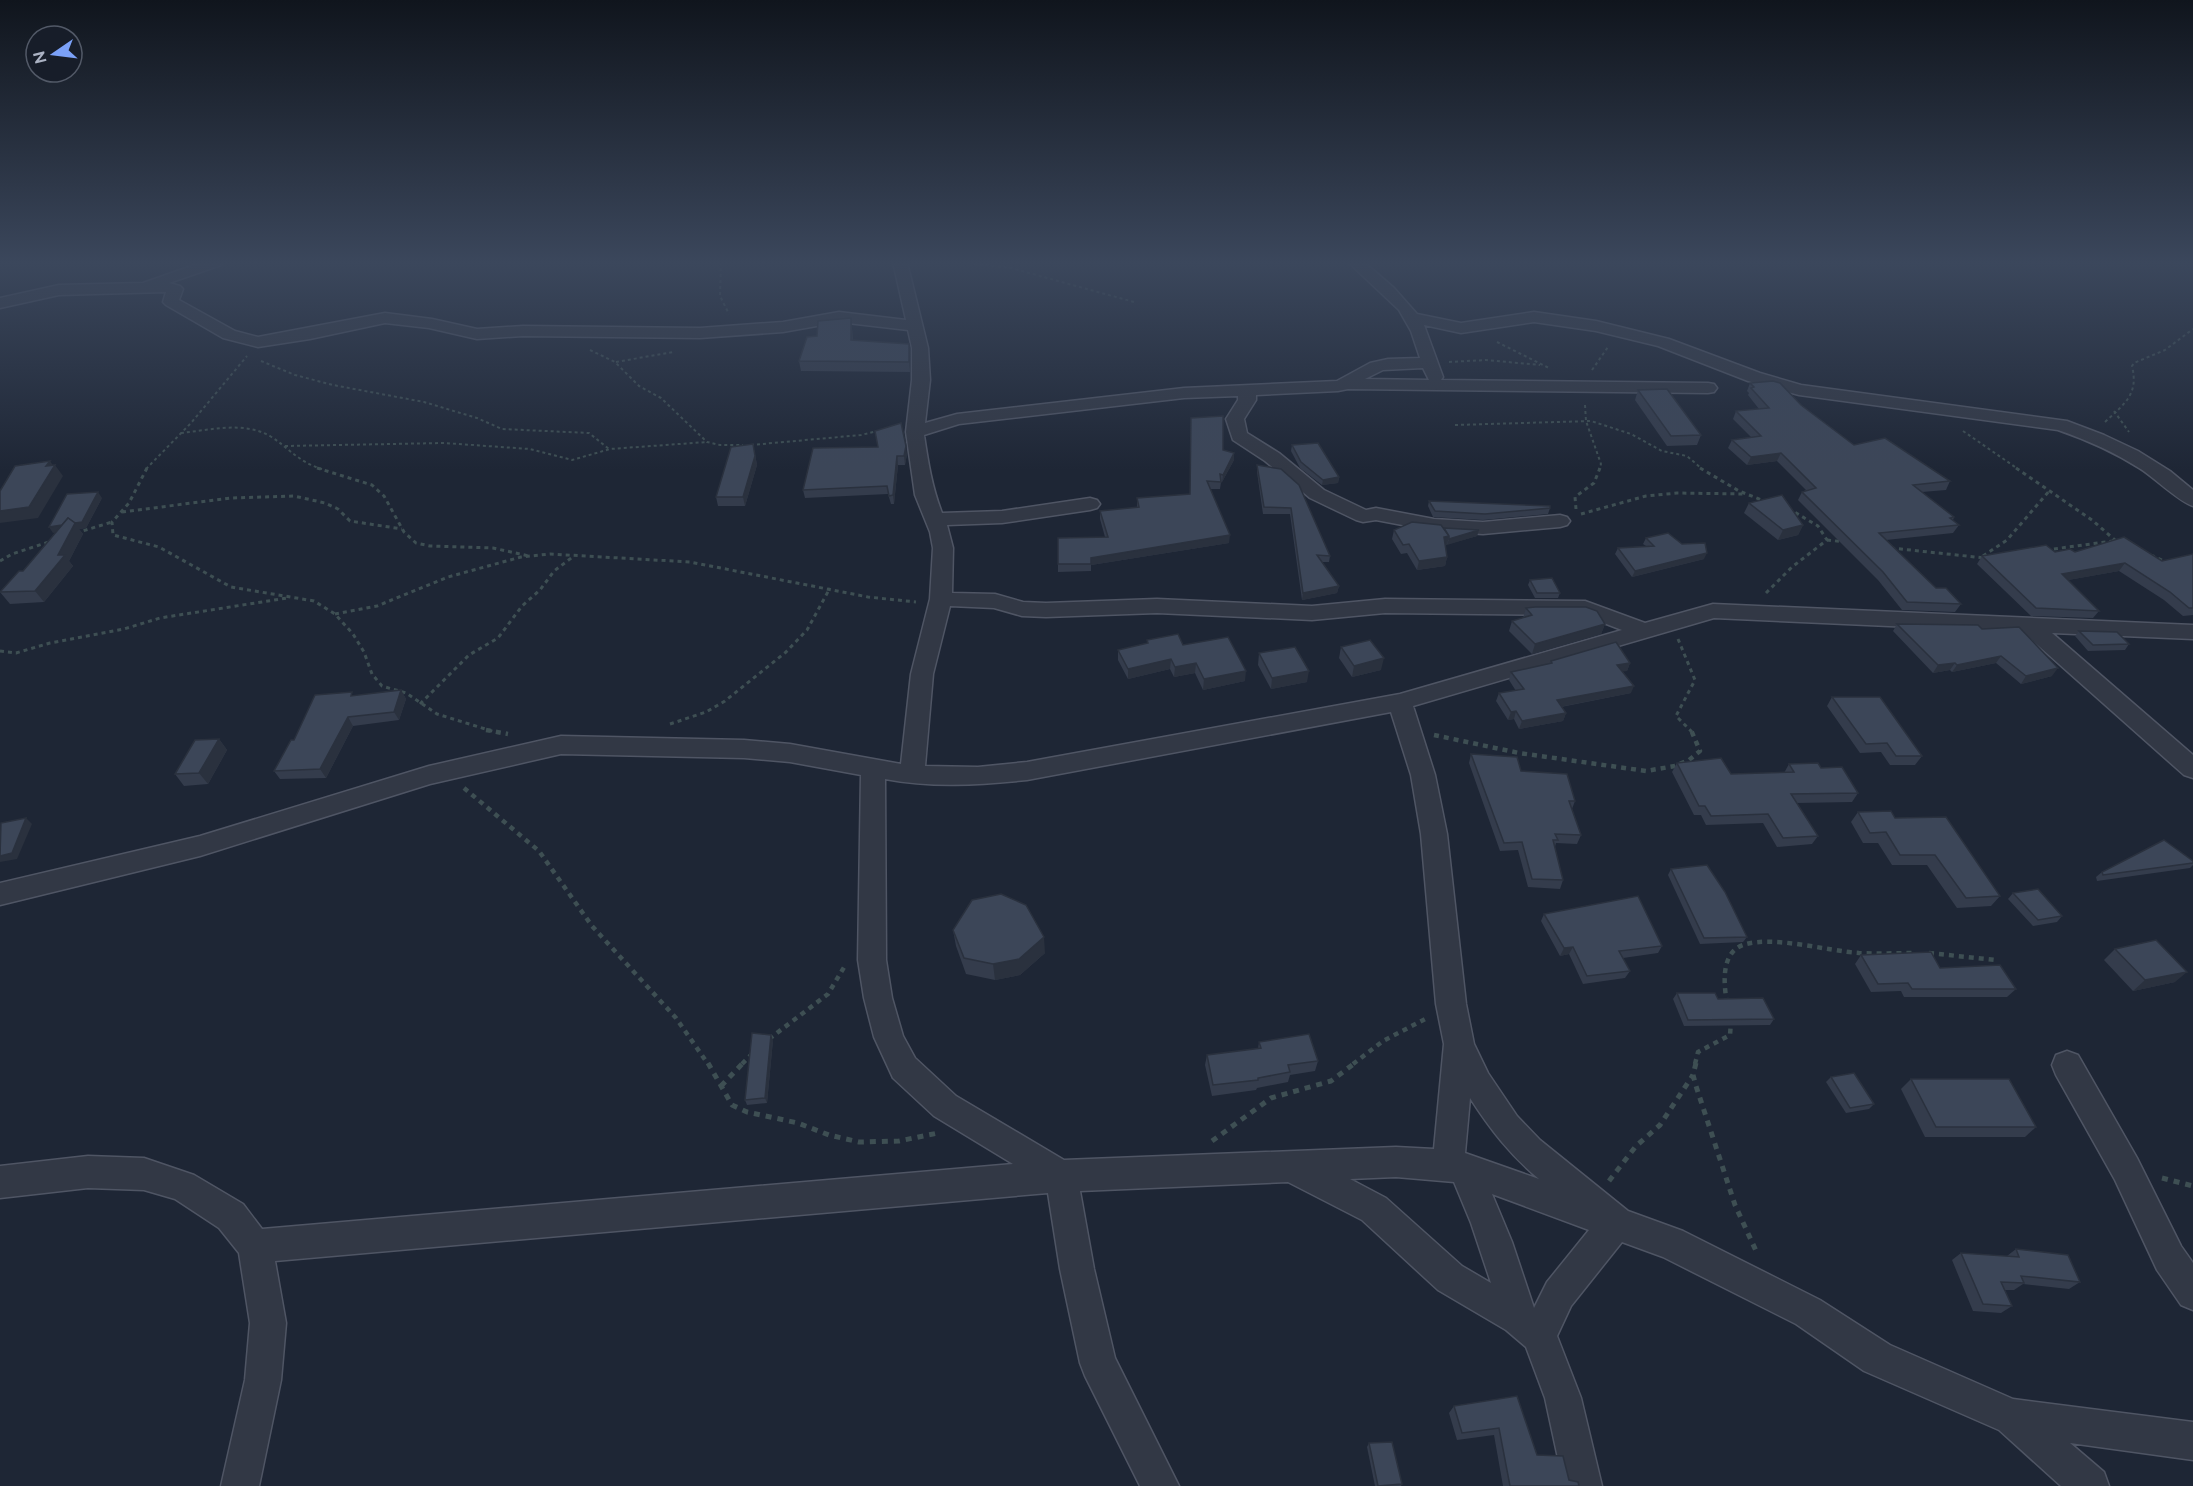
<svg xmlns="http://www.w3.org/2000/svg" width="2193" height="1486" viewBox="0 0 2193 1486" font-family="Raleway,sans-serif">
  <rect width="100%" height="100%" fill="#1e2635"/>
  <g fill="none" stroke-linecap="round" stroke-linejoin="round">
    <defs>
      <g id="street">
        <path d="M203,262H223L221,265L169,283L180,286L183,289L179,300L235,331L258,337L385,313L432,319L477,329L523,326L700,328L783,322L839,312L906,320L893,262H907L928,348L930,380L925,423L957,414L1184,388L1337,381L1370,363L1388,359L1420,358L1411,331L1399,310L1348,262H1364L1394,288L1417,314L1461,323L1534,312L1596,321L1669,339L1760,373L1801,385L2067,421L2104,435L2138,451L2170,471L2193,490V506C2179,502 2154,477 2139,468C2114,452 2087,440 2058,430L1799,395L1748,381L1658,346L1596,331L1534,322L1461,333L1424,325L1443,377L1441,380L1708,383L1714,384L1717,388L1714,392L1708,393L1348,389L1338,391L1256,395V400L1244,419L1247,433L1279,453L1324,490L1366,510L1376,508L1434,519L1483,522L1560,515L1567,517L1570,521L1567,525L1560,527L1483,534L1434,531L1376,520L1363,522L1356,520L1310,498L1265,461L1233,440L1226,419L1238,400V396L1184,398L959,424L924,435C928,462 932,487 942,513L1002,511L1090,498L1097,500L1100,504L1097,508L1090,510L1002,523L947,525L953,548L952,593L995,594L1023,602L1046,603L1157,599L1312,606L1385,599L1585,601L1645,623L1713,604L2193,625V639L2052,633L2193,755V778L2184,775L2023,632L1714,618L1413,706L1435,775L1447,834L1466,1004L1474,1044L1488,1073L1517,1116L1540,1140L1628,1211L1683,1231L1820,1300L1890,1345L2013,1399L2193,1422V1460L2070,1443L2104,1472L2109,1486H2061L1999,1430L1864,1371L1796,1324L1663,1257L1622,1242L1571,1306L1557,1336L1581,1398L1602,1486H1564L1545,1398L1526,1347L1506,1330L1438,1290L1362,1220L1288,1182L1080,1191L1094,1269L1115,1358L1179,1486H1140L1085,1376L1080,1363L1060,1269L1048,1193L275,1261L286,1323L281,1380L259,1486H221L245,1380L250,1323L239,1253L219,1228L175,1199L144,1190L88,1188L0,1198V1166L88,1156L144,1158L194,1175L243,1204L262,1229L1013,1164L934,1116L893,1078L874,1037L864,998L858,960L861,775L790,762L744,758L561,754L430,784L200,856L0,905V883L200,836L429,766L561,736L744,740L790,744L901,764L911,674L930,599L933,548L930,532L915,495L906,432L912,380V348L908,330L839,322L783,332L700,338L523,336L477,339L429,328L385,323L310,339L258,347L223,338L166,305L163,302L166,292L59,295L0,308V298L59,285L143,283ZM1423,368L1429,380L1365,379L1383,370ZM950,606L994,608L1022,616L1046,617L1157,613L1312,620L1385,613L1583,615L1622,630L1400,694L1027,762L978,767L925,766L933,674ZM1391,712L1411,775L1421,834L1436,1004L1444,1044L1434,1149L1396,1147L1064,1160L956,1096L915,1058L903,1036L892,998L886,960L885,779C932,788 979,785 1027,780ZM1470,1098C1490,1129 1510,1155 1539,1179L1465,1153ZM1396,1177L1454,1182L1471,1223L1491,1283L1462,1266L1386,1198L1350,1179ZM1492,1194L1589,1230L1547,1282L1534,1308L1512,1242Z"/>
        <polygon points="2067,1051 2078,1055 2137,1158 2181,1246 2193,1263 2193,1310 2181,1305 2157,1270 2115,1180 2056,1075 2052,1065 2056,1055"/>
      </g>
    </defs>
    <use href="#street" stroke="#4f5564" stroke-width="3"/>
    <g stroke="#3e4f53" stroke-width="2" stroke-dasharray="3 3" stroke-linecap="butt">
      <polyline points="721,262 720,296 729,314"/>
      <polyline points="962,262 1011,268 1134,302"/>
      <polyline points="1497,342 1549,368"/>
      <polyline points="590,350 615,362 639,386 661,398 707,442 720,445 743,445"/>
      <polyline points="261,361 295,375 333,385 424,402 477,418 502,429 589,433 609,449"/>
      <polyline points="616,362 673,352"/>
      <polyline points="1449,362 1486,360 1540,365"/>
      <polyline points="1592,370 1608,347"/>
      <polyline points="1585,405 1586,421 1601,464 1599,469"/>
      <polyline points="2114,411 2129,432"/>
      <path d="M2105,422C2124,404 2139,395 2132,366L2134,363L2165,350L2193,329"/>
      <polyline points="1455,425 1591,421 1631,434 1662,451 1687,456 1702,469"/>
      <polyline points="1963,431 2018,469"/>
      <path d="M181,433C210,430 243,421 270,436C289,448 298,462 322,469"/>
      <polyline points="751,445 861,435 877,431"/>
      <polyline points="285,446 444,443 530,449 572,460 610,449 707,442"/>
      <polyline points="146,469 191,423 247,356"/>
    </g>
    <g stroke="#3e4f53" stroke-width="3" stroke-dasharray="4 4" stroke-linecap="butt">
      <polyline points="147,468 129,503 112,522 113,535 159,547 231,587 314,601 335,614 353,634 364,652 372,674 382,686 406,693 437,714 495,732"/>
      <polyline points="317,468 372,485 384,496 404,532 416,543 430,546 493,548 529,556"/>
      <polyline points="1700,468 1739,491 1764,501"/>
      <polyline points="2016,468 2092,520 2116,541"/>
      <polyline points="1576,509 1575,497 1594,483 1600,468"/>
      <polyline points="122,512 231,498 294,496 325,503 338,509 350,521 402,529"/>
      <polyline points="1581,514 1646,496 1677,493 1744,494"/>
      <polyline points="76,533 112,522"/>
      <polyline points="1827,540 1845,542"/>
      <polyline points="1891,548 1985,558"/>
      <polyline points="2046,550 2113,541"/>
      <polyline points="2151,555 2166,562"/>
      <polyline points="1983,556 2007,540 2050,490"/>
      <polyline points="0,561 12,554 52,541"/>
      <polyline points="1766,593 1792,567 1827,540 1818,526 1791,510"/>
      <polyline points="335,614 377,606 448,577 521,557 550,554 690,562 868,597 916,602"/>
      <polyline points="1678,639 1695,680 1676,716 1692,732"/>
      <polyline points="0,651 16,653 50,643 124,629 160,618 287,598"/>
      <polyline points="420,704 469,655 498,638 522,606 540,590 554,571 574,556"/>
      <polyline points="670,724 706,712 725,701 786,652 807,630 830,588"/>
    </g>
    <g stroke="#3e4f53" stroke-width="4.5" stroke-dasharray="5 5" stroke-linecap="butt">
      <polyline points="486,730 508,734"/>
      <polyline points="1434,735 1519,753 1646,771 1675,766 1689,760 1700,751 1691,730"/>
      <polyline points="464,788 539,851 592,926 676,1018 708,1064"/>
      <polyline points="1929,953 1995,960"/>
      <path d="M1727,1003C1724,986 1720,953 1743,945C1773,935 1827,951 1859,953C1878,954 1896,953 1915,953"/>
      <polyline points="769,1039 828,994 846,964"/>
      <polyline points="742,1064 752,1054"/>
      <polyline points="1353,1064 1383,1041 1427,1018"/>
      <polyline points="1695,1064 1698,1052 1730,1035 1731,1022"/>
    </g>
    <g stroke="#3e4f53" stroke-width="5" stroke-dasharray="6 6" stroke-linecap="butt">
      <polyline points="708,1063 732,1105 747,1112 798,1123 829,1135 859,1142 899,1141 938,1133"/>
      <polyline points="1696,1063 1693,1075 1696,1086 1735,1205 1757,1253"/>
      <polyline points="721,1086 743,1063"/>
      <polyline points="1212,1141 1271,1098 1331,1081 1355,1063"/>
      <polyline points="2162,1178 2193,1186"/>
      <polyline points="1609,1181 1636,1146 1660,1125 1693,1075"/>
    </g>
    <use href="#street" fill="#323845" fill-rule="evenodd"/>
  </g>
  <g fill="#343c4c">
    <polygon points="852,328 853,340 909,344 910,354 910,372 801,371 799,361 817,336"/>
    <polygon points="1750,383 1801,405 1854,445 1950,481 1946,490 1922,492 1954,517 1953,520 1959,525 1953,533 1886,540 1936,588 1961,604 1955,612 1902,610 1878,580 1798,500 1802,492 1806,490 1777,461 1747,465 1728,448 1732,440 1751,437 1733,419 1736,411 1759,409 1748,395 1749,393 1747,391"/>
    <polygon points="1638,390 1701,435 1697,445 1667,446 1635,400"/>
    <polygon points="875,431 907,454 905,465 898,465 894,504 891,504 888,494 805,498 803,490 878,447"/>
    <polygon points="753,444 757,465 745,506 718,506 716,497"/>
    <polygon points="1292,445 1339,477 1338,483 1322,485 1300,468 1291,451"/>
    <polygon points="1223,450 1234,453 1234,460 1222,482 1221,482 1220,489 1210,489 1229,543 1091,565 1091,571 1058,572 1058,538 1105,537 1100,519 1100,511 1137,508 1137,498 1189,494"/>
    <polygon points="1257,465 1330,556 1329,562 1322,562 1339,586 1337,593 1302,600 1290,514 1263,514 1257,472"/>
    <polygon points="102,498 86,528 79,529 83,534 69,561 73,566 44,602 10,604 0,592 23,571 56,532 53,533"/>
    <polygon points="1429,501 1550,508 1548,514 1483,520 1433,517 1428,506"/>
    <polygon points="1749,503 1803,525 1798,535 1778,540 1744,513"/>
    <polygon points="1444,528 1479,530 1477,536 1445,545 1447,557 1445,566 1417,570 1407,553 1401,554 1392,539 1394,530"/>
    <polygon points="1646,538 1682,544 1704,559 1632,577 1615,554 1618,548 1646,546 1643,544"/>
    <polygon points="2055,552 2075,552 2162,561 2193,554 2193,615 2183,616 2164,600 2119,571 2068,580 2099,611 2093,618 2031,616 1977,564 1982,556"/>
    <polygon points="1530,580 1560,593 1558,598 1535,598 1528,585"/>
    <polygon points="1526,608 1605,624 1601,634 1532,654 1509,631 1512,621 1523,618"/>
    <polygon points="1897,624 1982,629 2052,676 2021,684 1996,663 1952,672 1950,670 1933,673 1893,631"/>
    <polygon points="2079,631 2129,644 2125,650 2088,651 2075,636"/>
    <polygon points="1147,640 1183,645 1245,681 1203,690 1195,673 1174,677 1170,669 1128,679 1118,660 1118,650 1147,643"/>
    <polygon points="1341,647 1381,670 1352,677 1339,658"/>
    <polygon points="1259,653 1307,682 1271,689 1258,665"/>
    <polygon points="1551,661 1630,663 1627,671 1622,671 1631,693 1561,707 1566,713 1563,721 1519,729 1514,719 1508,720 1496,701 1499,693 1516,691 1509,680 1511,672 1550,663"/>
    <polygon points="401,690 406,699 399,720 353,726 326,778 280,779 274,771 294,740 354,696"/>
    <polygon points="1832,697 1922,756 1915,765 1890,765 1881,752 1860,753 1827,706"/>
    <polygon points="219,739 227,750 208,784 184,786 175,774"/>
    <polygon points="1471,754 1521,771 1575,801 1572,809 1581,835 1577,844 1556,843 1555,847 1563,880 1560,889 1528,887 1518,850 1500,851 1469,763"/>
    <polygon points="1677,763 1731,774 1784,773 1789,764 1858,793 1852,802 1796,803 1818,836 1812,844 1777,847 1763,823 1706,825 1701,815 1694,815 1672,772"/>
    <polygon points="1858,812 1895,818 2000,896 1991,906 1957,908 1927,865 1892,865 1878,843 1863,843 1851,822"/>
    <polygon points="2193,861 2193,865 2190,868 2097,881 2096,877 2102,872"/>
    <polygon points="1671,869 1747,937 1743,942 1700,944 1668,875"/>
    <polygon points="2013,893 2062,916 2057,922 2033,926 2008,899"/>
    <polygon points="1544,914 1662,946 1658,953 1623,958 1630,971 1625,978 1583,984 1569,954 1560,956 1541,921"/>
    <polygon points="953,930 1045,953 1020,975 995,980 966,974 956,946"/>
    <polygon points="2115,949 2175,982 2133,991 2104,960"/>
    <polygon points="1861,955 1940,968 2016,989 2007,997 1904,997 1901,991 1871,992 1855,964"/>
    <polygon points="1677,993 1718,999 1774,1019 1770,1025 1684,1026 1673,999"/>
    <polygon points="773,1040 767,1103 747,1105 745,1100"/>
    <polygon points="1259,1042 1318,1061 1315,1071 1290,1075 1288,1082 1257,1088 1256,1090 1212,1096 1205,1065 1207,1055 1258,1049"/>
    <polygon points="1831,1077 1874,1104 1869,1109 1846,1113 1826,1082"/>
    <polygon points="1911,1079 2036,1127 2025,1137 1925,1137 1901,1089"/>
    <polygon points="2016,1249 2080,1282 2069,1289 2023,1284 2014,1290 2004,1290 2012,1306 2001,1313 1973,1311 1952,1260 1961,1253 2007,1256"/>
    <polygon points="1517,1396 1537,1455 1569,1480 1579,1486 1503,1486 1494,1435 1457,1440 1449,1413 1454,1406"/>
    <polygon points="1369,1443 1402,1484 1401,1486 1375,1486 1367,1447"/>
  </g>
  <g fill="#2a313e">
    <polygon points="851,318 852,328 853,350 851,340"/>
    <polygon points="909,344 910,354 910,372 909,362"/>
    <polygon points="753,444 757,465 745,506 743,497"/>
    <polygon points="906,446 907,454 905,465 904,456"/>
    <polygon points="1234,453 1234,460 1222,482 1223,475"/>
    <polygon points="1781,453 1777,461 1747,465 1751,457"/>
    <polygon points="897,456 898,465 894,504 893,495"/>
    <polygon points="50,461 54,467 55,465 63,476 38,518 0,523 0,511 46,466"/>
    <polygon points="1339,477 1338,483 1322,485 1323,480"/>
    <polygon points="98,492 102,498 86,528 79,529 83,534 69,561 73,566 44,602 35,591 58,555 71,530 53,533 49,527"/>
    <polygon points="1803,525 1798,535 1778,540 1783,530"/>
    <polygon points="1479,530 1477,536 1447,545 1449,539"/>
    <polygon points="1230,535 1229,543 1091,565 1091,558"/>
    <polygon points="1449,536 1447,545 1441,547 1444,537"/>
    <polygon points="1707,553 1704,559 1632,577 1635,571"/>
    <polygon points="1447,557 1445,566 1417,570 1419,561"/>
    <polygon points="2125,563 2119,571 2057,582 2062,574"/>
    <polygon points="1339,586 1337,593 1302,600 1303,593"/>
    <polygon points="1605,624 1601,634 1532,654 1535,644"/>
    <polygon points="2001,656 1996,663 1952,672 1957,665"/>
    <polygon points="1384,658 1381,670 1352,677 1354,666"/>
    <polygon points="1171,659 1170,669 1128,679 1128,669"/>
    <polygon points="1196,663 1195,673 1174,677 1175,667"/>
    <polygon points="1630,663 1627,671 1614,673 1617,665"/>
    <polygon points="1955,663 1950,670 1933,673 1938,665"/>
    <polygon points="2058,668 2052,676 2021,684 2026,676"/>
    <polygon points="1246,671 1245,681 1203,690 1204,679"/>
    <polygon points="1309,671 1307,682 1271,689 1272,678"/>
    <polygon points="1634,686 1631,693 1554,708 1557,700"/>
    <polygon points="401,690 406,699 399,720 394,712"/>
    <polygon points="1516,711 1514,719 1508,720 1511,712"/>
    <polygon points="1566,713 1563,721 1519,729 1522,721"/>
    <polygon points="348,717 353,726 326,778 320,769"/>
    <polygon points="219,739 227,750 208,784 199,773"/>
    <polygon points="26,818 32,824 17,859 0,862 0,856"/>
    <polygon points="1044,937 1045,953 1020,975 995,980 993,964"/>
    <polygon points="1573,947 1569,954 1560,956 1564,948"/>
    <polygon points="2187,972 2175,982 2133,991 2145,980"/>
    <polygon points="771,1035 773,1040 767,1103 765,1098"/>
  </g>
  <g fill="#3c4658" stroke="#2a313e" stroke-width="1.5">
    <polygon points="851,318 851,340 909,344 909,362 799,361 807,337 817,336 818,321"/>
    <polygon points="1773,381 1780,383 1801,405 1854,445 1885,438 1950,481 1913,485 1954,517 1950,518 1959,525 1879,533 1936,588 1946,588 1961,604 1907,602 1883,572 1802,492 1816,488 1781,453 1751,457 1732,440 1761,436 1736,411 1769,408 1751,388 1754,387 1750,383"/>
    <polygon points="1667,389 1701,435 1671,436 1638,390"/>
    <polygon points="1223,416 1223,450 1234,453 1223,475 1220,474 1221,482 1207,481 1230,535 1091,558 1091,564 1058,564 1058,538 1108,537 1100,511 1139,507 1137,498 1190,494 1191,418"/>
    <polygon points="901,423 906,446 904,456 897,456 893,495 889,496 887,486 803,490 813,448 878,447 875,431"/>
    <polygon points="1318,443 1339,477 1323,480 1301,462 1292,445"/>
    <polygon points="753,444 755,456 743,497 716,497 731,447"/>
    <polygon points="50,461 46,466 55,465 29,507 0,511 0,491 15,466"/>
    <polygon points="1257,465 1281,469 1299,485 1330,556 1317,555 1339,586 1303,593 1291,508 1264,507"/>
    <polygon points="98,492 82,522 75,523 68,518 62,525 49,527 67,494"/>
    <polygon points="1782,495 1803,525 1783,530 1749,503"/>
    <polygon points="1429,501 1550,506 1550,508 1485,514 1435,511"/>
    <polygon points="68,518 75,523 58,555 65,555 35,591 0,592 19,571 23,571"/>
    <polygon points="1412,522 1441,525 1449,536 1444,537 1447,557 1419,561 1409,544 1403,545 1394,530"/>
    <polygon points="1444,528 1479,530 1449,539 1449,536"/>
    <polygon points="1668,533 1682,544 1705,543 1707,553 1635,571 1618,548 1654,546 1646,538"/>
    <polygon points="2124,537 2162,561 2193,554 2193,608 2189,608 2170,592 2125,563 2062,574 2099,611 2036,608 1982,556 2046,545 2055,552 2070,549 2075,552"/>
    <polygon points="1552,578 1560,593 1537,593 1530,580"/>
    <polygon points="1535,607 1586,607 1597,611 1605,624 1535,644 1512,621 1532,615 1526,608"/>
    <polygon points="1897,624 1978,625 1982,629 2019,627 2058,668 2026,676 2001,656 1957,665 1955,663 1938,665"/>
    <polygon points="2079,631 2117,632 2129,644 2093,645"/>
    <polygon points="1178,634 1183,645 1228,637 1246,671 1204,679 1196,663 1175,667 1171,659 1128,669 1118,650 1148,643 1147,640"/>
    <polygon points="1370,640 1384,658 1354,666 1341,647"/>
    <polygon points="1616,642 1630,663 1617,665 1634,686 1557,700 1566,713 1522,721 1516,711 1511,712 1499,693 1524,689 1511,672 1552,663 1551,661"/>
    <polygon points="1295,647 1309,671 1272,678 1259,653"/>
    <polygon points="401,690 394,712 348,717 320,769 274,771 291,740 294,740 315,695 352,692 351,696"/>
    <polygon points="1832,697 1880,697 1922,756 1896,756 1887,743 1866,744"/>
    <polygon points="219,739 199,773 175,774 195,740"/>
    <polygon points="1471,754 1517,757 1521,771 1567,774 1575,801 1569,801 1581,835 1555,834 1558,840 1553,840 1563,880 1532,879 1522,842 1504,843"/>
    <polygon points="1721,758 1731,774 1794,772 1789,764 1818,763 1821,768 1842,767 1858,793 1791,794 1818,836 1783,838 1768,814 1711,816 1705,806 1699,806 1677,763"/>
    <polygon points="1891,811 1895,818 1946,817 2000,896 1966,898 1935,855 1900,855 1886,832 1870,833 1858,812"/>
    <polygon points="26,818 12,853 0,856 1,823"/>
    <polygon points="2164,840 2193,861 2193,863 2103,875 2102,872"/>
    <polygon points="1707,865 1725,892 1747,937 1704,938 1671,869"/>
    <polygon points="2038,889 2062,916 2038,920 2013,893"/>
    <polygon points="1001,894 1026,905 1044,937 1019,959 993,964 964,958 953,930 972,900"/>
    <polygon points="1638,896 1662,946 1619,951 1630,971 1587,976 1573,947 1564,948 1544,914"/>
    <polygon points="2156,940 2187,972 2145,980 2115,949"/>
    <polygon points="1931,952 1940,968 2000,965 2016,989 1912,989 1908,983 1878,984 1861,955"/>
    <polygon points="1677,993 1715,993 1718,999 1763,998 1774,1019 1688,1020"/>
    <polygon points="752,1033 771,1035 765,1098 745,1100"/>
    <polygon points="1309,1034 1318,1061 1288,1065 1290,1072 1258,1078 1258,1080 1213,1085 1207,1055 1261,1048 1259,1042"/>
    <polygon points="1854,1073 1874,1104 1850,1108 1831,1077"/>
    <polygon points="1911,1079 2009,1079 2036,1127 1936,1127"/>
    <polygon points="2016,1249 2068,1255 2080,1282 2021,1276 2024,1283 2001,1282 2012,1306 1983,1304 1961,1253 2019,1257"/>
    <polygon points="1517,1396 1537,1455 1563,1456 1569,1480 1578,1482 1579,1486 1510,1486 1499,1428 1462,1433 1454,1406"/>
    <polygon points="1392,1442 1402,1484 1378,1486 1369,1443"/>
  </g>
  <linearGradient id="sky" x2="0" y2="1"><stop stop-color="#10151d"/><stop offset="0.56" stop-color="#3b475c"/><stop offset="1" stop-color="#3b475c" stop-opacity="0"/></linearGradient>
  <rect width="2193" height="470" fill="url(#sky)"/>
  <g transform="translate(54 54) rotate(256)"><circle r="28" fill="#171d29" stroke="#525967" stroke-width="1.5"/>
  <path d="M0-4.5L10 22L0 15L-10 22Z" fill="#7ba1f8"/>
  <text y="-9" font-size="16" font-weight="bold" text-anchor="middle" fill="#abb2c3">N</text>
  </g>
</svg>
